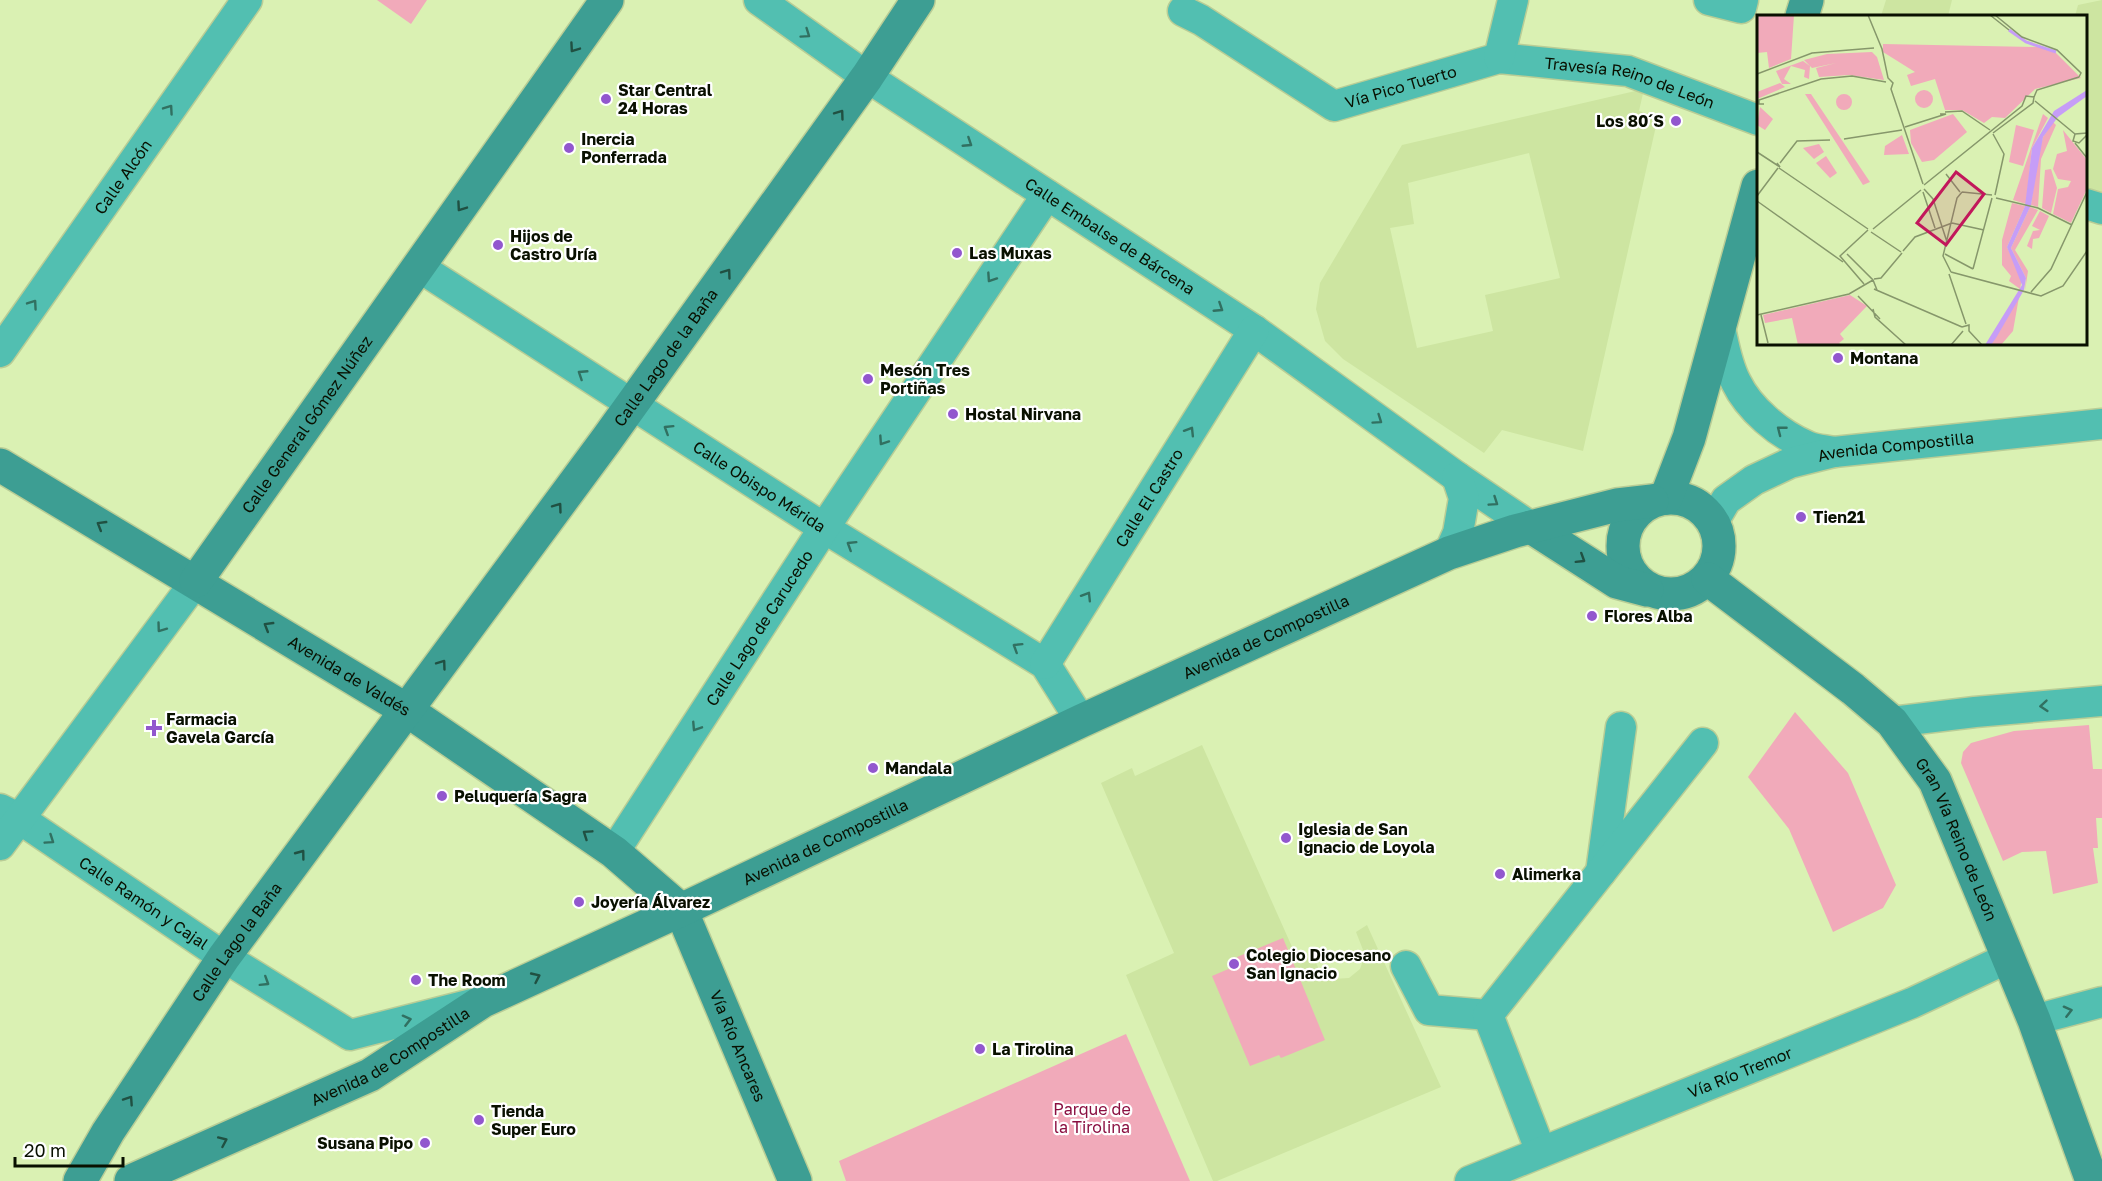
<svg xmlns="http://www.w3.org/2000/svg" width="2102" height="1181" viewBox="0 0 2102 1181" font-family="'Golos Text',sans-serif">
  <rect width="100%" height="100%" fill="#daf1b3"/>
  <g fill="#cde5a1" fill-rule="evenodd">
    <polygon points="1886,0 1952,0 1948,16 1881,16"/>
    <polygon points="2102,0 2102,200 2086,196 2086,67 2087,60 2086,58 2086,16 2075,16 2078,5"/>
    <path d="M1644,89L1639,111L1658,117L1583,451L1502,430L1484,453L1343,359L1325,341L1316,309L1320,283L1402,145ZM1529,153L1560,278L1485,295L1493,331L1417,348L1390,228L1414,224L1408,183Z"/>
    <polygon points="1202,745 1297,958 1311,953 1321,973 1333,979 1349,978 1360,969 1365,955 1356,932 1367,925 1441,1087 1217,1181 1213,1181 1126,975 1174,953 1101,783 1132,768 1135,776"/>
  </g>
  <g fill="#f1aaba">
    <polygon points="377,0 427,0 411,24"/>
    <polygon points="1795,712 1848,773 1896,885 1883,908 1833,932 1789,829 1748,777"/>
    <polygon points="2089,725 2093,769 2102,769 2102,818 2096,818 2098,848 2093,848 2098,883 2053,894 2046,851 2022,852 2003,861 1961,763 1963,752 1971,743 2014,731"/>
    <polygon points="1283,938 1325,1040 1281,1058 1279,1055 1250,1066 1212,976 1240,964 1237,957"/>
    <polygon points="1126,1034 1190,1181 846,1181 839,1161"/>
  </g>
  <g fill="none" stroke-linecap="round" stroke-linejoin="round">
    <defs>
      <g id="street">
        <path id="s1" d="M759,0L867,77L1254,330L1457,477L1531,527"/>
        <polyline points="1709,0 1741,8 1743,0"/>
        <path id="s2" d="M1183,11L1201,20L1334,106L1499,58L1628,71L1758,120"/>
        <polyline points="1499,58 1513,0"/>
        <polyline points="2086,204 2102,209"/>
        <path id="s3" d="M419,267L824,528L1045,664L1081,721"/>
        <path d="M1720,328C1724,346 1727,365 1736,382C1749,409 1779,434 1807,446C1815,450 1825,450 1834,452"/>
        <path id="s4" d="M0,352L247,0"/>
        <path id="s5" d="M1713,522L1726,500L1754,480L1790,463L1834,452L2102,424"/>
        <polyline points="1449,553 1458,533 1464,498 1457,477"/>
        <path id="s6" d="M1045,664L1254,330"/>
        <polyline points="1892,722 1975,712 2102,701"/>
        <path id="s7" d="M0,809L20,819L224,957L350,1035L472,1004"/>
        <polyline points="0,845 196,581"/>
        <path id="s8" d="M614,852L824,528L1047,195"/>
        <polyline points="1601,872 1621,727"/>
        <polyline points="1406,966 1429,1010 1488,1015"/>
        <polyline points="2034,1020 2102,1002"/>
        <polyline points="1541,1152 1488,1015 1703,743"/>
        <path id="s9" d="M1470,1181L1912,1003L2008,958"/>
      </g>
      <g id="secondary">
        <polyline points="1802,16 1807,0"/>
        <path id="s10" d="M0,465L408,711L614,852L681,910L795,1181"/>
        <circle cx="1671" cy="546" r="48"/>
        <polyline points="1666,498 1689,438 1758,186"/>
        <polyline points="1531,527 1617,582 1647,590"/>
        <path id="s11" d="M1708,579L1853,689L1892,722L1935,781L2034,1020L2092,1181"/>
        <path id="s12" d="M196,581L607,0"/>
        <path id="s13" d="M80,1181L108,1132L224,957L607,439L867,77L918,0"/>
        <path id="s14" d="M131,1181L370,1075L483,1001L681,910L1081,721L1449,553L1515,531L1617,505L1652,501"/>
      </g>
    </defs>
    <use href="#street" stroke="#b9cd96" stroke-width="33"/>
    <use href="#secondary" stroke="#b9cd96" stroke-width="36"/>
    <use href="#street" stroke="#52bfb1" stroke-width="30"/>
    <use href="#secondary" stroke="#3d9e93" stroke-width="33"/>
  </g>
  <defs><path id="oneway-chevron" d="M-2-3.5L2.5 0L-2 3.5" fill="none" stroke-width="1.6" stroke-linecap="round" stroke-linejoin="round" transform="scale(1.5)"/></defs>
  <g stroke="#317061">
    <use href="#oneway-chevron" transform="translate(806 34) rotate(35)"/>
    <use href="#oneway-chevron" transform="translate(169 109) rotate(-55)"/>
    <use href="#oneway-chevron" transform="translate(968 143) rotate(33)"/>
    <use href="#oneway-chevron" transform="translate(991 278) rotate(124)"/>
    <use href="#oneway-chevron" transform="translate(33 304) rotate(-55)"/>
    <use href="#oneway-chevron" transform="translate(1219 308) rotate(33)"/>
    <use href="#oneway-chevron" transform="translate(582 374) rotate(-147)"/>
    <use href="#oneway-chevron" transform="translate(1378 420) rotate(35)"/>
    <use href="#oneway-chevron" transform="translate(668 429) rotate(-148)"/>
    <use href="#oneway-chevron" transform="translate(1781 430) rotate(-142)"/>
    <use href="#oneway-chevron" transform="translate(1190 431) rotate(-58)"/>
    <use href="#oneway-chevron" transform="translate(883 441) rotate(124)"/>
    <use href="#oneway-chevron" transform="translate(1494 502) rotate(34)"/>
    <use href="#oneway-chevron" transform="translate(851 545) rotate(-148)"/>
    <use href="#oneway-chevron" transform="translate(1087 596) rotate(-58)"/>
    <use href="#oneway-chevron" transform="translate(161 628) rotate(126)"/>
    <use href="#oneway-chevron" transform="translate(1017 647) rotate(-148)"/>
    <use href="#oneway-chevron" transform="translate(2044 706) rotate(175)"/>
    <use href="#oneway-chevron" transform="translate(696 727) rotate(123)"/>
    <use href="#oneway-chevron" transform="translate(50 840) rotate(34)"/>
    <use href="#oneway-chevron" transform="translate(265 982) rotate(32)"/>
    <use href="#oneway-chevron" transform="translate(2068 1011) rotate(-14)"/>
    <use href="#oneway-chevron" transform="translate(407 1020) rotate(-14)"/>
  </g>
  <g stroke="#205042">
    <use href="#oneway-chevron" transform="translate(574 48) rotate(125)"/>
    <use href="#oneway-chevron" transform="translate(840 114) rotate(-54)"/>
    <use href="#oneway-chevron" transform="translate(461 207) rotate(125)"/>
    <use href="#oneway-chevron" transform="translate(727 273) rotate(-54)"/>
    <use href="#oneway-chevron" transform="translate(558 507) rotate(-54)"/>
    <use href="#oneway-chevron" transform="translate(101 525) rotate(-149)"/>
    <use href="#oneway-chevron" transform="translate(1581 559) rotate(32)"/>
    <use href="#oneway-chevron" transform="translate(268 626) rotate(-149)"/>
    <use href="#oneway-chevron" transform="translate(442 664) rotate(-54)"/>
    <use href="#oneway-chevron" transform="translate(587 834) rotate(-146)"/>
    <use href="#oneway-chevron" transform="translate(301 854) rotate(-53)"/>
    <use href="#oneway-chevron" transform="translate(536 977) rotate(-25)"/>
    <use href="#oneway-chevron" transform="translate(129 1100) rotate(-56)"/>
    <use href="#oneway-chevron" transform="translate(223 1141) rotate(-24)"/>
  </g>
  <g fill="#9257ce" stroke="#fff" stroke-width="2">
    <circle cx="606" cy="99" r="6"/>
    <circle cx="1676" cy="121" r="6"/>
    <circle cx="569" cy="148" r="6"/>
    <circle cx="498" cy="245" r="6"/>
    <circle cx="957" cy="253" r="6"/>
    <circle cx="1838" cy="358" r="6"/>
    <circle cx="868" cy="379" r="6"/>
    <circle cx="953" cy="414" r="6"/>
    <circle cx="1801" cy="517" r="6"/>
    <circle cx="1592" cy="616" r="6"/>
    <path d="M151 719h6v6h6v6h-6v6h-6v-6h-6v-6h6z"/>
    <circle cx="873" cy="768" r="6"/>
    <circle cx="442" cy="796" r="6"/>
    <circle cx="1286" cy="838" r="6"/>
    <circle cx="1500" cy="874" r="6"/>
    <circle cx="579" cy="902" r="6"/>
    <circle cx="1234" cy="964" r="6"/>
    <circle cx="416" cy="980" r="6"/>
    <circle cx="980" cy="1049" r="6"/>
    <circle cx="479" cy="1120" r="6"/>
    <circle cx="425" cy="1143" r="6"/>
  </g>
  <g text-anchor="middle" dominant-baseline="central" stroke-width="4.5" stroke-linejoin="round" paint-order="stroke">
    <g font-size="16" fill="#091000" stroke="#fff">
      <text stroke="none"><textPath href="#s2" startOffset="484">Travesía Reino de León</textPath></text>
      <text stroke="none"><textPath href="#s2" startOffset="248">Vía Pico Tuerto</textPath></text>
      <text stroke="none"><textPath href="#s4" startOffset="214">Calle Alcón</textPath></text>
      <text stroke="none"><textPath href="#s1" startOffset="423">Calle Embalse de Bárcena</textPath></text>
      <text stroke="none"><textPath href="#s13" startOffset="1011">Calle Lago de la Baña</textPath></text>
      <text stroke="none"><textPath href="#s12" startOffset="192">Calle General Gómez Núñez</textPath></text>
      <text stroke="none"><textPath href="#s5" startOffset="207">Avenida Compostilla</textPath></text>
      <text stroke="none"><textPath href="#s3" startOffset="405">Calle Obispo Mérida</textPath></text>
      <text stroke="none"><textPath href="#s6" startOffset="196">Calle El Castro</textPath></text>
      <text stroke="none"><textPath href="#s8" startOffset="267">Calle Lago de Carucedo</textPath></text>
      <text stroke="none"><textPath href="#s14" startOffset="1260">Avenida de Compostilla</textPath></text>
      <text stroke="none"><textPath href="#s10" startOffset="408">Avenida de Valdés</textPath></text>
      <text stroke="none"><textPath href="#s11" startOffset="368">Gran Vía Reino de León</textPath></text>
      <text stroke="none"><textPath href="#s14" startOffset="774">Avenida de Compostilla</textPath></text>
      <text stroke="none"><textPath href="#s7" startOffset="172">Calle Ramón y Cajal</textPath></text>
      <text stroke="none"><textPath href="#s13" startOffset="286">Calle Lago la Baña</textPath></text>
      <text stroke="none"><textPath href="#s10" startOffset="962">Vía Río Ancares</textPath></text>
      <text stroke="none"><textPath href="#s14" startOffset="288">Avenida de Compostilla</textPath></text>
      <text stroke="none"><textPath href="#s9" startOffset="291">Vía Río Tremor</textPath></text>
    </g>
    <g font-size="16" font-weight="bold" fill="#091000" stroke="#fff" text-anchor="start">
      <text x="618" y="90">Star Central<tspan x="618" dy="18">24 Horas</tspan></text>
      <text x="1664" y="121" text-anchor="end">Los 80´S</text>
      <text x="581" y="139">Inercia<tspan x="581" dy="18">Ponferrada</tspan></text>
      <text x="510" y="236">Hijos de<tspan x="510" dy="18">Castro Uría</tspan></text>
      <text x="969" y="253">Las Muxas</text>
      <text x="1850" y="358">Montana</text>
      <text x="880" y="370">Mesón Tres<tspan x="880" dy="18">Portiñas</tspan></text>
      <text x="965" y="414">Hostal Nirvana</text>
      <text x="1813" y="517">Tien21</text>
      <text x="1604" y="616">Flores Alba</text>
      <text x="166" y="719">Farmacia<tspan x="166" dy="18">Gavela García</tspan></text>
      <text x="885" y="768">Mandala</text>
      <text x="454" y="796">Peluquería Sagra</text>
      <text x="1298" y="829">Iglesia de San<tspan x="1298" dy="18">Ignacio de Loyola</tspan></text>
      <text x="1512" y="874">Alimerka</text>
      <text x="591" y="902">Joyería Álvarez</text>
      <text x="1246" y="955">Colegio Diocesano<tspan x="1246" dy="18">San Ignacio</tspan></text>
      <text x="428" y="980">The Room</text>
      <text x="992" y="1049">La Tirolina</text>
      <text x="491" y="1111">Tienda<tspan x="491" dy="18">Super Euro</tspan></text>
      <text x="413" y="1143" text-anchor="end">Susana Pipo</text>
    </g>
    <g font-size="16" fill="#8a0f41" stroke="#fff">
      <text x="1092" y="1109">Parque de<tspan x="1092" dy="18">la Tirolina</tspan></text>
    </g>
  </g>
  <g transform="translate(1757 15)">
    <rect width="330" height="330" fill="#daf1b3"/>
    <path d="M0,0H37L34,44L12,53L10,37L0,38ZM126,29L283,32L299,38L324,63L278,74L248,103L235,102L227,108L205,95H188L178,64L154,71L150,60L158,57L126,37ZM115,37L120,42L127,65L92,60L62,62L59,53L79,48L55,53L47,45L70,39ZM46,46L53,51L52,64L47,62L48,55L34,51L27,64L34,69H25L19,56ZM23,68L28,72L0,84V77ZM158 84a9 9 0 1 1 18 0a9 9 0 1 1-18 0ZM79 87a8 8 0 1 1 16 0a8 8 0 1 1-16 0ZM48,79H54L113,167L106,170ZM3,92L16,104L8,115L0,110ZM196,99L210,117L177,145L165,147L154,128L153,115ZM286,99L291,103L275,133L269,189L256,185ZM296,107L299,110L284,144L281,192L274,190L280,146L286,122ZM259,110L277,115L266,151L252,147ZM306,115L330,145V174L314,208L296,199L301,174L311,172L314,166L301,164L296,154L300,139L310,136ZM145,120L152,139L127,140L128,131ZM62,129L67,137L57,144L46,133ZM69,141L80,158L73,163L59,148ZM294,154L300,173L294,198L285,193L288,155ZM255,188L268,191L250,232L265,264L263,274L252,266L254,261L245,250V225ZM273,192L281,195L258,235L271,256L268,276L269,263L254,233ZM283,196L292,201L282,223L276,224L275,234L270,231L276,216L283,215L275,211ZM93,280L110,291L83,319L87,324L82,328L85,330H41L35,303L8,308L6,300ZM262,282L256,316L244,330H234Z" fill="#f1aaba"/>
    <path d="M330,75V81L301,102L286,122L274,190L254,233L269,263L267,275L239,323L234,330H228L265,270L250,232L268,191L275,133L297,96Z" fill="#c69df7"/>
    <path fill="none" stroke="#c69df7" stroke-width="3" d="M252,15L269,27L299,37"/>
    <path fill="none" stroke="#86976b" stroke-width="1.5" d="M111,0L125,34L131,63L136,68L134,74L166,169M233,0L252,15M238,0L265,22L300,35L324,58L322,62M0,59L55,38L117,33M277,82L280,75L322,62M278,86L318,119M7,89H2V85L64,64L95,61L129,67M188,97L205,96L233,115M148,112L189,99H183M330,118L318,119L316,126L322,128L330,120M236,119L247,139L238,180M87,124L145,115M318,128L330,143M0,137L23,152L20,148M23,148L40,126L73,125M22,153L111,214M189,159L203,177M167,170L265,91L269,81L277,82L276,88L236,118M167,174L176,184L190,227M166,177L178,213M205,177L235,180M0,181L21,153M239,183L281,193L315,210M0,186L86,247M195,208L227,215M116,214L164,175M114,217L144,237M146,236L158,222L195,208M90,239L116,265L120,275M188,239L216,254M216,254L235,183M194,257L284,281L306,271L330,236M194,257L186,241L200,183L205,177M192,259L209,309M117,264L124,263L145,238M107,269L83,241L111,215M117,274L205,312M274,277L294,254L330,177M101,281L123,304M116,294L118,302L149,330M0,300L92,279L116,265M4,300L11,328M205,312L212,310V316L225,330M194,330L206,316"/>
    <path fill="#c2185b" fill-opacity="0.15" stroke="#c2185b" stroke-width="3" d="M199,157L227,179L189,230L160,208Z"/>
    <rect width="330" height="330" fill="none" stroke="#091000" stroke-width="3"/>
  </g>
  <path d="M15 1157v9h108v-9" fill="none" stroke="#091000" stroke-width="3"/>
  <text x="24" y="1157" font-size="18" fill="#091000" stroke="#ffffff" stroke-width="4.5" paint-order="stroke">20 m</text>
</svg>
